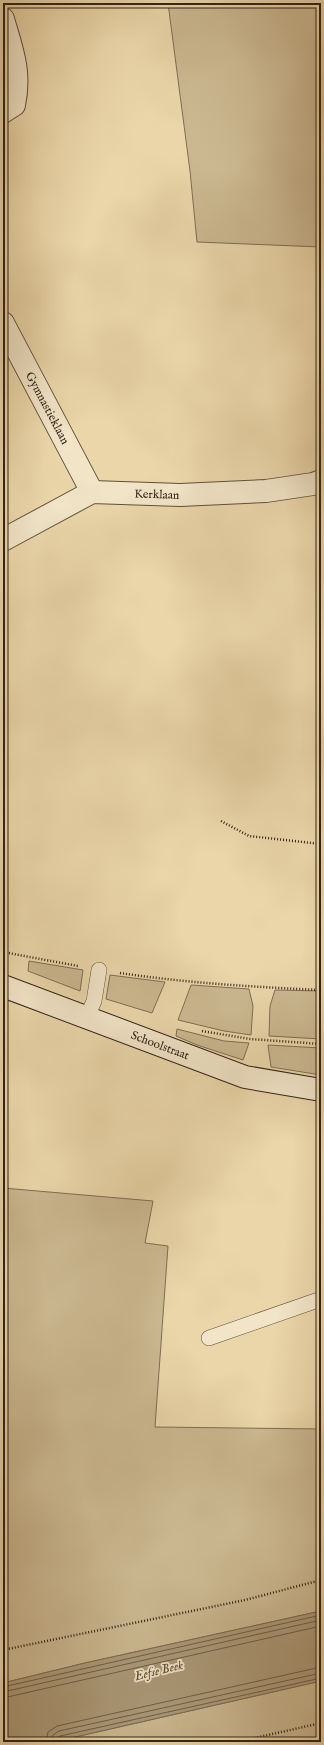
<svg xmlns="http://www.w3.org/2000/svg" width="324" height="1745" viewBox="0 0 324 1745" font-family="'IM FELL English',serif">
  <rect width="100%" height="100%" fill="#ead6a9"/>
  <filter id="stains"><feTurbulence type="fractalNoise" baseFrequency=".005" numOctaves="4"/><feColorMatrix values="0 0 0 0 .2 0 0 0 0 .09 0 0 0 0 .02 0 0 0 .5 -.17"/></filter>
  <radialGradient id="worn" r=".72"><stop offset=".6" stop-color="#630" stop-opacity="0"/><stop offset="1" stop-color="#630" stop-opacity=".3"/></radialGradient>
  <g fill="#cbb891" stroke="#7e6e55">
    <polygon points="168,3 321,3 321,247 197,242 190,171"/>
    <polygon points="29,961 83,970 80,991 28,971"/>
    <polygon points="110,975 165,982 152,1013 106,999"/>
    <polygon points="191,985 249,989 253,1006 251,1035 224,1031 178,1020"/>
    <polygon points="275,990 321,991 321,1039 269,1036 270,1006"/>
    <polygon points="177,1029 224,1041 249,1043 243,1060 197,1045 176,1036"/>
    <polygon points="268,1045 321,1048 321,1075 271,1067"/>
    <polygon points="3,1188 153,1201 145,1243 168,1246 155,1427 321,1429 321,1611 85,1663 3,1683"/>
    <polygon points="321,1681 321,1742 53,1742"/>
  </g>
  <polygon fill="#ab9978" stroke="#7a6a52" points="321,1611 321,1681 53,1742 3,1742 3,1683 85,1663"/>
  <g fill="none" stroke-linecap="round" stroke-linejoin="round">
    <g stroke="#6e5e48" stroke-width="1">
      <polyline points="3,1687 321,1615"/>
      <polyline points="3,1692 321,1620"/>
      <polyline points="3,1698 321,1626"/>
      <polyline points="46,1742 48,1732 57,1726 321,1667"/>
      <polyline points="52,1742 53,1735 59,1731 321,1673"/>
      <polyline points="57,1742 57,1738 60,1736 321,1678"/>
    </g>
    <defs>
      <g id="lane">
        <polyline points="87,1017 94,1001 99,970"/>
        <polyline points="209,1338 321,1299"/>
      </g>
      <g id="street">
        <path d="M3,19C12,50 21,72 14,105L3,112"/>
        <path id="s1" d="M3,323L92,492"/>
        <path id="s2" d="M3,540L92,492L180,495L266,491L313,484L321,481"/>
      </g>
      <g id="secondary">
        <path id="s3" d="M3,986L245,1077L321,1090"/>
      </g>
    </defs>
    <use href="#lane" stroke="#5f503d" stroke-width="16"/>
    <use href="#street" stroke="#5f503d" stroke-width="24"/>
    <use href="#secondary" stroke="#312319" stroke-width="24"/>
    <g stroke="#312319" stroke-width="2.5" stroke-dasharray="1 2" stroke-linecap="butt">
      <polyline points="221,821 249,836 321,844"/>
      <polyline points="3,952 78,966"/>
      <path d="M120,973C187,983 254,987 321,990"/>
      <polyline points="202,1031 250,1039 321,1044"/>
      <polyline points="3,1650 245,1600 321,1580"/>
      <polyline points="237,1742 321,1723"/>
    </g>
    <use href="#lane" stroke="#f1e4c7" stroke-width="15"/>
    <use href="#street" stroke="#f1e4c7" stroke-width="22"/>
    <use href="#secondary" stroke="#f1e4c7" stroke-width="22"/>
  </g>
  <g text-anchor="middle" dominant-baseline="central" stroke-width="3.5" stroke-linejoin="round" paint-order="stroke">
    <g font-size="12" fill="#312319" stroke="#f1e4c7">
      <text stroke="none"><textPath href="#s1" startOffset="96">Gymnastieklaan</textPath></text>
      <text stroke="none"><textPath href="#s2" startOffset="166">Kerklaan</textPath></text>
      <text stroke="none"><textPath href="#s3" startOffset="168">Schoolstraat</textPath></text>
    </g>
    <g font-size="13" font-style="italic" fill="#5c4c3a" stroke="#f1e4c7">
      <text transform="translate(159 1671) rotate(-14)">Eefse Beek</text>
    </g>
  </g>
  <rect width="324" height="1745" fill="none" stroke="#ead6a9" stroke-width="16"/>
  <rect x="4" y="4" width="316" height="1737" fill="none" stroke="#312319" stroke-width="2"/>
  <rect x="8" y="8" width="308" height="1729" fill="none" stroke="#312319"/>
  <rect width="100%" height="100%" filter="url(#stains)"/>
  <rect width="100%" height="100%" fill="url(#worn)"/>
</svg>
